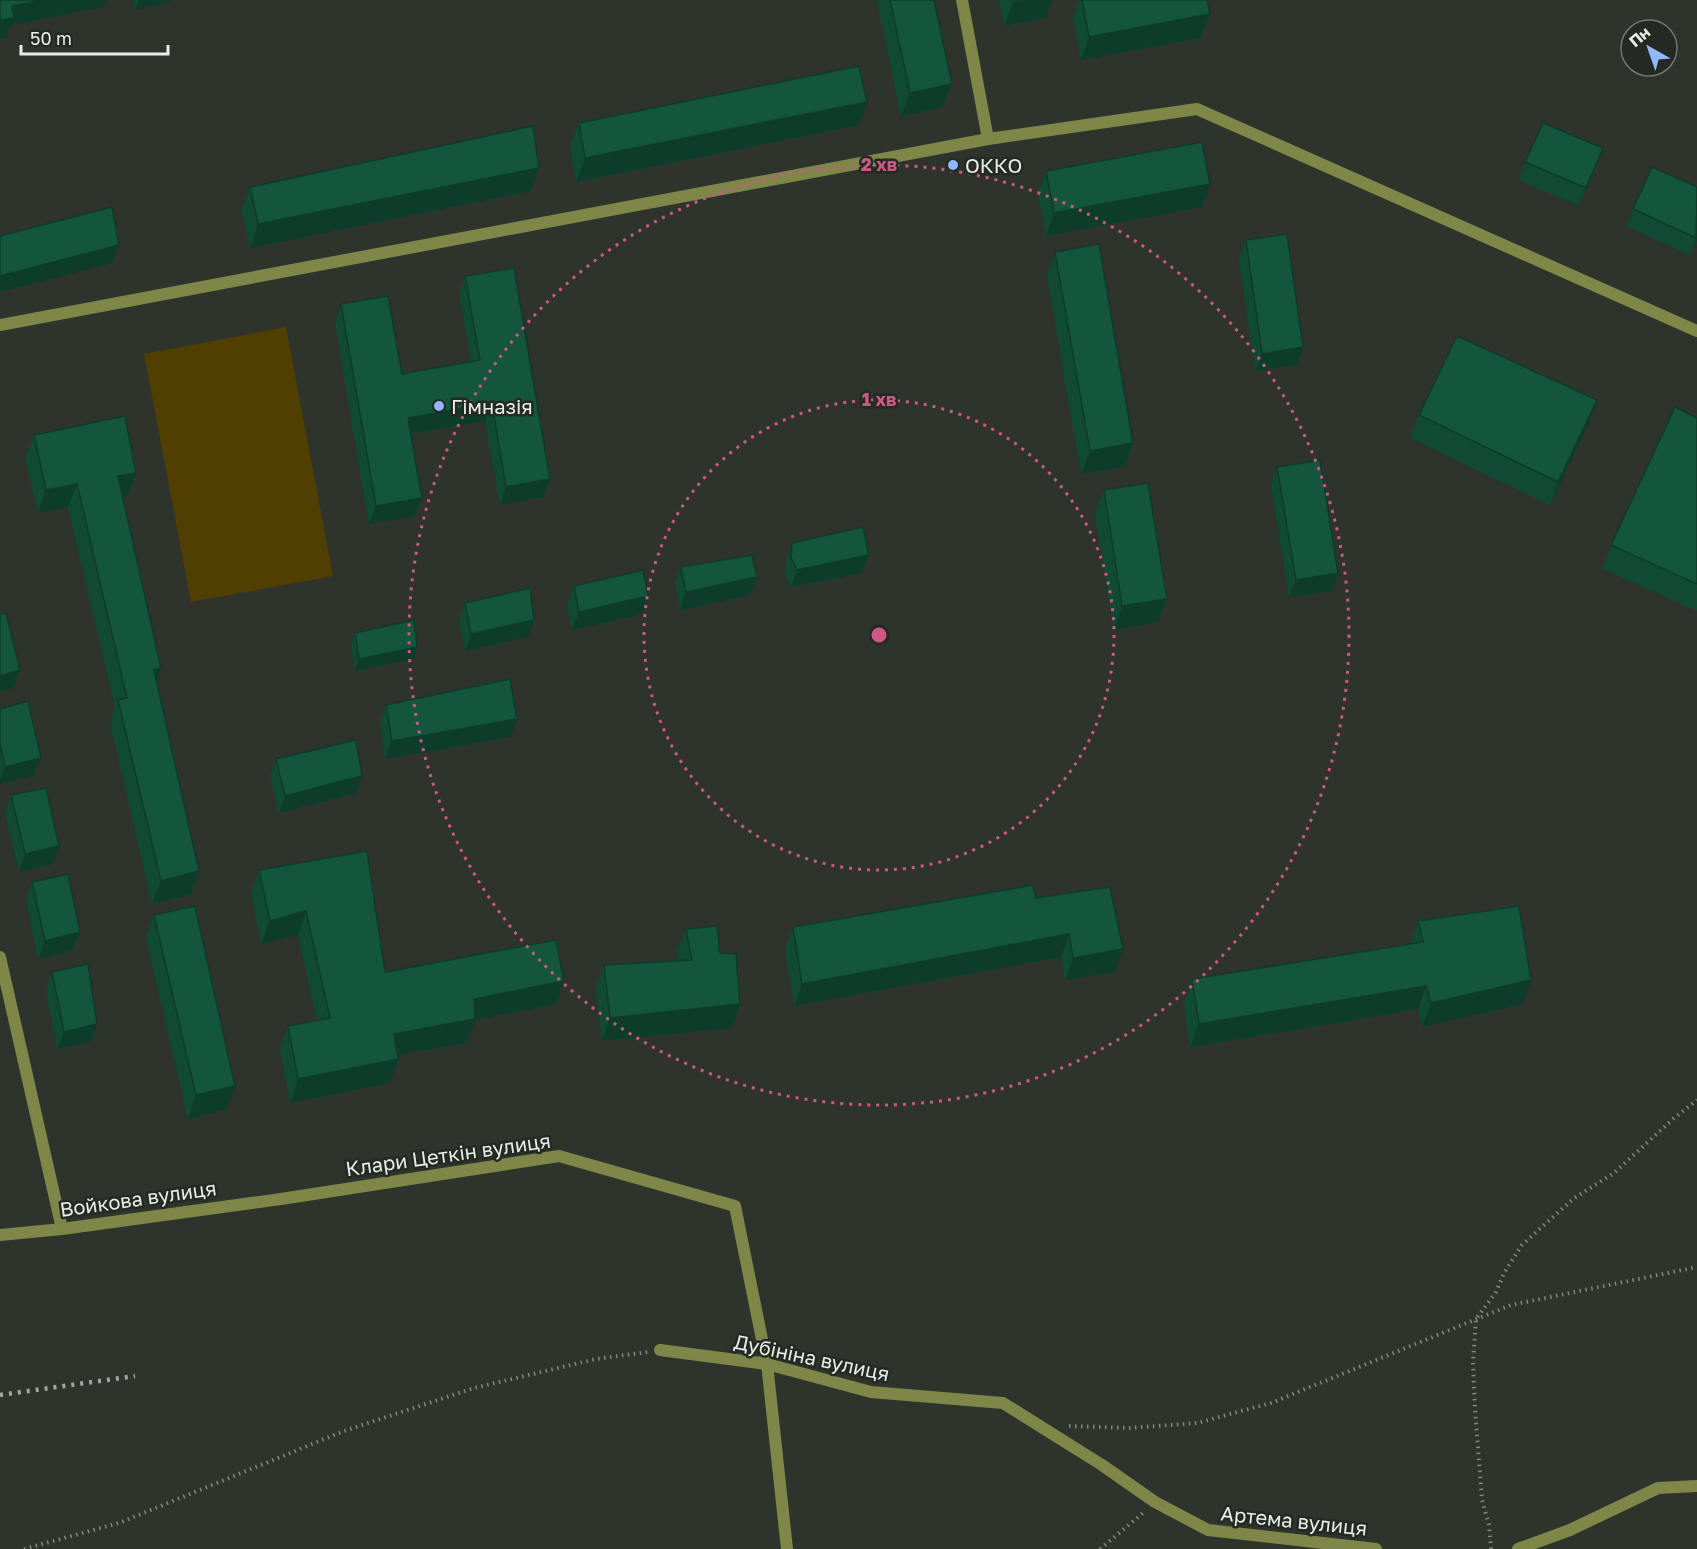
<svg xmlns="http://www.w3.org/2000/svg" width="1697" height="1549" viewBox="0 0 1697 1549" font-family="'Golos Text',sans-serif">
  <rect width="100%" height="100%" fill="#2e342c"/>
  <polygon fill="#503f01" points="286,327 333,576 191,602 144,354"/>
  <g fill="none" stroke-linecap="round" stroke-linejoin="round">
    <g stroke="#828780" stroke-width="4" stroke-dasharray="1.5 4.5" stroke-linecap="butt">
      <polyline points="1069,1426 1129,1428 1197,1423 1271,1403 1511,1305 1697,1267"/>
      <polyline points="24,1549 119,1523 344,1431 474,1388 596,1359 648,1352"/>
      <polyline points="1100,1549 1143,1513"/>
      <polyline points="1491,1549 1489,1525 1482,1500 1475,1409 1473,1362 1476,1319 1496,1292 1504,1273 1522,1245 1573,1199 1614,1173 1673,1119 1697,1100"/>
    </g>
    <g stroke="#7e8648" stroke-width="12">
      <polyline points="62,1229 281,1199 559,1156 735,1206 767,1364 787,1549"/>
      <polyline points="660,1350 767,1364 871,1392 1003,1403 1102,1465 1155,1502 1208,1530 1376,1549"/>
      <polyline points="1518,1549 1570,1530 1658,1488 1697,1486"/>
    </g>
    <g stroke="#7e8648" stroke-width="12">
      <polyline points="962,0 988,139"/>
      <polyline points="0,325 988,139 1197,109 1697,331"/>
      <polyline points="0,957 62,1229 0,1235"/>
    </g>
    <polyline stroke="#a2a7a1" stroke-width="4.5" stroke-dasharray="3 6" stroke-linecap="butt" points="0,1395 135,1376"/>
  </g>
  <g fill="#104934">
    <polygon points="133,0 171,0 171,2 135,10"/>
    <polygon points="877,0 934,0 943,107 901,116"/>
    <polygon points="999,0 1052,0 1046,18 1004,26"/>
    <polygon points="1079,0 1207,0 1210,14 1201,38 1081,60 1073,18"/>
    <polygon points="579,123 859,125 576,182 570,146"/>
    <polygon points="1525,162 1596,166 1579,206 1519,180"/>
    <polygon points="1046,171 1202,207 1046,236 1038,194"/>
    <polygon points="250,187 531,191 250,248 241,210"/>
    <polygon points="1697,187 1697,240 1690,255 1627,226 1633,209"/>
    <polygon points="1246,240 1303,347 1297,365 1255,371 1239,258"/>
    <polygon points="1055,252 1133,443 1125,467 1081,474 1047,275"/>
    <polygon points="465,276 550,479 544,497 500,505 485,421 411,434 422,498 415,516 369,524 335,322 341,304 402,374 471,362 459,294"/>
    <polygon points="1419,415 1589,423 1550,505 1410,438"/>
    <polygon points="1697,418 1697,611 1603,569 1611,545"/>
    <polygon points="34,435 136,473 128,496 123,497 157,680 199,871 191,894 152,904 110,723 115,707 68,507 38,513 25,458"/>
    <polygon points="1277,467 1332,591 1289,597 1271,484"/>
    <polygon points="1104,490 1167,599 1158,622 1114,630 1095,513"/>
    <polygon points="792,543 869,555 862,573 791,587 785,575 786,561"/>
    <polygon points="681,567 750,595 680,610 675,584"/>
    <polygon points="574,586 648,596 642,614 572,630 567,604"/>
    <polygon points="465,603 534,620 528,637 465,651 459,621"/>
    <polygon points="355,633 417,647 413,659 355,671 351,645"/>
    <polygon points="386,705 511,737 385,759 380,722"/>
    <polygon points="0,709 34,775 0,784"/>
    <polygon points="276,759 362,776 356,793 279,813 270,777"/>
    <polygon points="11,795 59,846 53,864 19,872 5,813"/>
    <polygon points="259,870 385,972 564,981 556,1004 475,1020 467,1043 398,1055 398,1059 390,1083 290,1103 280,1049 288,1026 317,1021 298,935 261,944 251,894"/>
    <polygon points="32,882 80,932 73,950 38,959 26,900"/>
    <polygon points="1036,898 1115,972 1065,980 1061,957 794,1006 785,949 793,927"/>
    <polygon points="154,915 235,1086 227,1109 188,1119 146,938"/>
    <polygon points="1418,921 1523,1004 1422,1027 1418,1009 1190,1047 1184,1003 1192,979 1410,944"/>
    <polygon points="686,929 720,953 732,1028 602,1041 596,989 604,965 679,961 677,952"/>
    <polygon points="52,972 97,1024 91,1042 57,1049 46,990"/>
  </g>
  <g fill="#0d3c2b">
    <polygon points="43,0 106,0 104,7 11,25 6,38 0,39 0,20 12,6"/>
    <polygon points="139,0 171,0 171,2 135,10"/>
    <polygon points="1028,0 1052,0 1046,18 1004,26 1013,3"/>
    <polygon points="1210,14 1201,38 1081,60 1089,37"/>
    <polygon points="952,84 943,107 901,116 910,93"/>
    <polygon points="867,102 859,125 576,182 585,158"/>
    <polygon points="1603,148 1596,166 1579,206 1586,188"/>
    <polygon points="539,168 531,191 250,248 258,224"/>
    <polygon points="1210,184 1202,207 1046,236 1054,213"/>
    <polygon points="1697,236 1697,240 1690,255"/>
    <polygon points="119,245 113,263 0,292 0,276"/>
    <polygon points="1303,347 1297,365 1255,371 1262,354"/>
    <polygon points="1597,400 1589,423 1550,505 1558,482"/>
    <polygon points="492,403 485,421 402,435 408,418"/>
    <polygon points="1133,443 1125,467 1081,474 1090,451"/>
    <polygon points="136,473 128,496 110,499 118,476"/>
    <polygon points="550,479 544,497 500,505 506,487"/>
    <polygon points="77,484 68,507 38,513 46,490"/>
    <polygon points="422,498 415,516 369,524 376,506"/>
    <polygon points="869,555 862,573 791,587 797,570"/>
    <polygon points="1338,573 1332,591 1289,597 1296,580"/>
    <polygon points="757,577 750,595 680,610 686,592"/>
    <polygon points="648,596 642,614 572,630 579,612"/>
    <polygon points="1167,599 1158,622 1114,630 1122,606"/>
    <polygon points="534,620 528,637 465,651 471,634"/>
    <polygon points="417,647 413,659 355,671 359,659"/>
    <polygon points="161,668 153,692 154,670"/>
    <polygon points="20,670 14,688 0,691 0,676"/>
    <polygon points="517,719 511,737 385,759 392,741"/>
    <polygon points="41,758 34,775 0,784 0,780 5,767"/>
    <polygon points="362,776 356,793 279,813 285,796"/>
    <polygon points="59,846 53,864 19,872 25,854"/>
    <polygon points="199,871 191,894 152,904 161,881"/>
    <polygon points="306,911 298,935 261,944 270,921"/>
    <polygon points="80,932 73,950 38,959 45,941"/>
    <polygon points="1069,934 1061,957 794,1006 802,984"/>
    <polygon points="1123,949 1115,972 1065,980 1073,958"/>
    <polygon points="1531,980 1523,1004 1422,1027 1431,1003"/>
    <polygon points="564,981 556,1004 475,1020 467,1043 386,1057 394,1034 474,999"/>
    <polygon points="1426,986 1418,1009 1190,1047 1199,1024"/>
    <polygon points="740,1004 732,1028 602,1041 610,1018"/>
    <polygon points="97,1024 91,1042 57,1049 64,1032"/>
    <polygon points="398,1059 390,1083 290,1103 298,1079"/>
    <polygon points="235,1086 227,1109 188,1119 196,1095"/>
  </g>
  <g fill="#13553d" stroke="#0d3c2b" stroke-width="1.5">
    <polygon points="0,0 43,0 12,6 14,18 0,20"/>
    <polygon points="890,0 934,0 952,84 910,93"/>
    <polygon points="1012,0 1028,0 1013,3"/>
    <polygon points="1082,0 1207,0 1210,14 1089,37"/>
    <polygon points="859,66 867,102 585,158 579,123"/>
    <polygon points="1543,123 1603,148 1586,188 1525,162"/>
    <polygon points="533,126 539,168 258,224 250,187"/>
    <polygon points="1202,142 1210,184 1054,213 1046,171"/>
    <polygon points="1652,167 1697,187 1696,238 1633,209"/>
    <polygon points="112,207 119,245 0,276 0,236"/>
    <polygon points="1287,234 1303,347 1262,354 1246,240"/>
    <polygon points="1099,244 1133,443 1090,451 1055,252"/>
    <polygon points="514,268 550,479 506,487 492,403 408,418 422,498 376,506 341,304 388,296 402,374 480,360 465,276"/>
    <polygon points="1457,336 1597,400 1558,482 1419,415"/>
    <polygon points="1675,407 1697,418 1697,584 1611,545"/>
    <polygon points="125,416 136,473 118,476 161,668 154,670 199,871 161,881 118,700 127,698 77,484 46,490 34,435"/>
    <polygon points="1320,460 1338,573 1296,580 1277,467"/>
    <polygon points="1148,483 1167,599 1122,606 1104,490"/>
    <polygon points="863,527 869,555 797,570 791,558 792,543"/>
    <polygon points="752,555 757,577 686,592 681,567"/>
    <polygon points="643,570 648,596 579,612 574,586"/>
    <polygon points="530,588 534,620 471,634 465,603"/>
    <polygon points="6,613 20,670 0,676 0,614"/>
    <polygon points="414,620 417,647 359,659 355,633"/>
    <polygon points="510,679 517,719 392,741 386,705"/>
    <polygon points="28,701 41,758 5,767 0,745 0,709"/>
    <polygon points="356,740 362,776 285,796 276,759"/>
    <polygon points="46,788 59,846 25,854 11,795"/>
    <polygon points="367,851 385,972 556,940 564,981 474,999 475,1019 394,1034 398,1059 298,1079 288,1026 330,1018 306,911 270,921 259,870"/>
    <polygon points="68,874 80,932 45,941 32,882"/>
    <polygon points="1033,885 1036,898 1110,887 1123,949 1073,958 1069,934 802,984 793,927"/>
    <polygon points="195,906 235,1086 196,1095 154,915"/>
    <polygon points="1519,906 1531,980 1431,1003 1426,986 1199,1024 1192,979 1423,942 1418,921"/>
    <polygon points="717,926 720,953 736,954 740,1004 610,1018 604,965 692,960 686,929"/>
    <polygon points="88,964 97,1024 64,1032 52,972"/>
  </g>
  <g fill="none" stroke="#ce5885" stroke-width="3" stroke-dasharray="3 6">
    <circle cx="879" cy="635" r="235"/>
    <circle cx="879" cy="635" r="470"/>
  </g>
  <g fill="#92b7fd" stroke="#242a23" stroke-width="2">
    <circle cx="953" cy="165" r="6"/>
    <circle cx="439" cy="406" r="6"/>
  </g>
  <g text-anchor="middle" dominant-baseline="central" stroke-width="5" stroke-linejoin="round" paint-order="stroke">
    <g font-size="20" fill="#e9ede8" stroke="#242a23" text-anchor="start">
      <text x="965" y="165">ОККО</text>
      <text x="451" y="406">Гімназія</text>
    </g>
    <g font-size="20" fill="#e9ede8" stroke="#242a23">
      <text transform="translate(448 1154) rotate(-8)">Клари Цеткін вулиця</text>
      <text transform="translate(138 1198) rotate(-8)">Войкова вулиця</text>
      <text transform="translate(812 1357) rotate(12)">Дубініна вулиця</text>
      <text transform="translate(1294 1520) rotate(6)">Артема вулиця</text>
    </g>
  </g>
  <circle cx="879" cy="635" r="9" fill="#ce5885" stroke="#242a23" stroke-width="3"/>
  <g font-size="18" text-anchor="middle" font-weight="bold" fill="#ce5885" stroke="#242a23" stroke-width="5" stroke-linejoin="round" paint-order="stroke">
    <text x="879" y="171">2 хв</text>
    <text x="879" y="406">1 хв</text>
  </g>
  <g transform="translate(1649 48) rotate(320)"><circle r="28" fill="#242a23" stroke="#737872" stroke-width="1.5"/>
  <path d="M0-4.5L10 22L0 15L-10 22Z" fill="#92b7fd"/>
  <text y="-9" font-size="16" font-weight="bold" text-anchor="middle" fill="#e9ede8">Пн</text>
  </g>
  <path d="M21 45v9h147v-9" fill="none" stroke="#e9ede8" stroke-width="3"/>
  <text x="30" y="45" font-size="18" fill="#e9ede8" stroke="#242a23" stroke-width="4.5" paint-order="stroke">50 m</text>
</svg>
